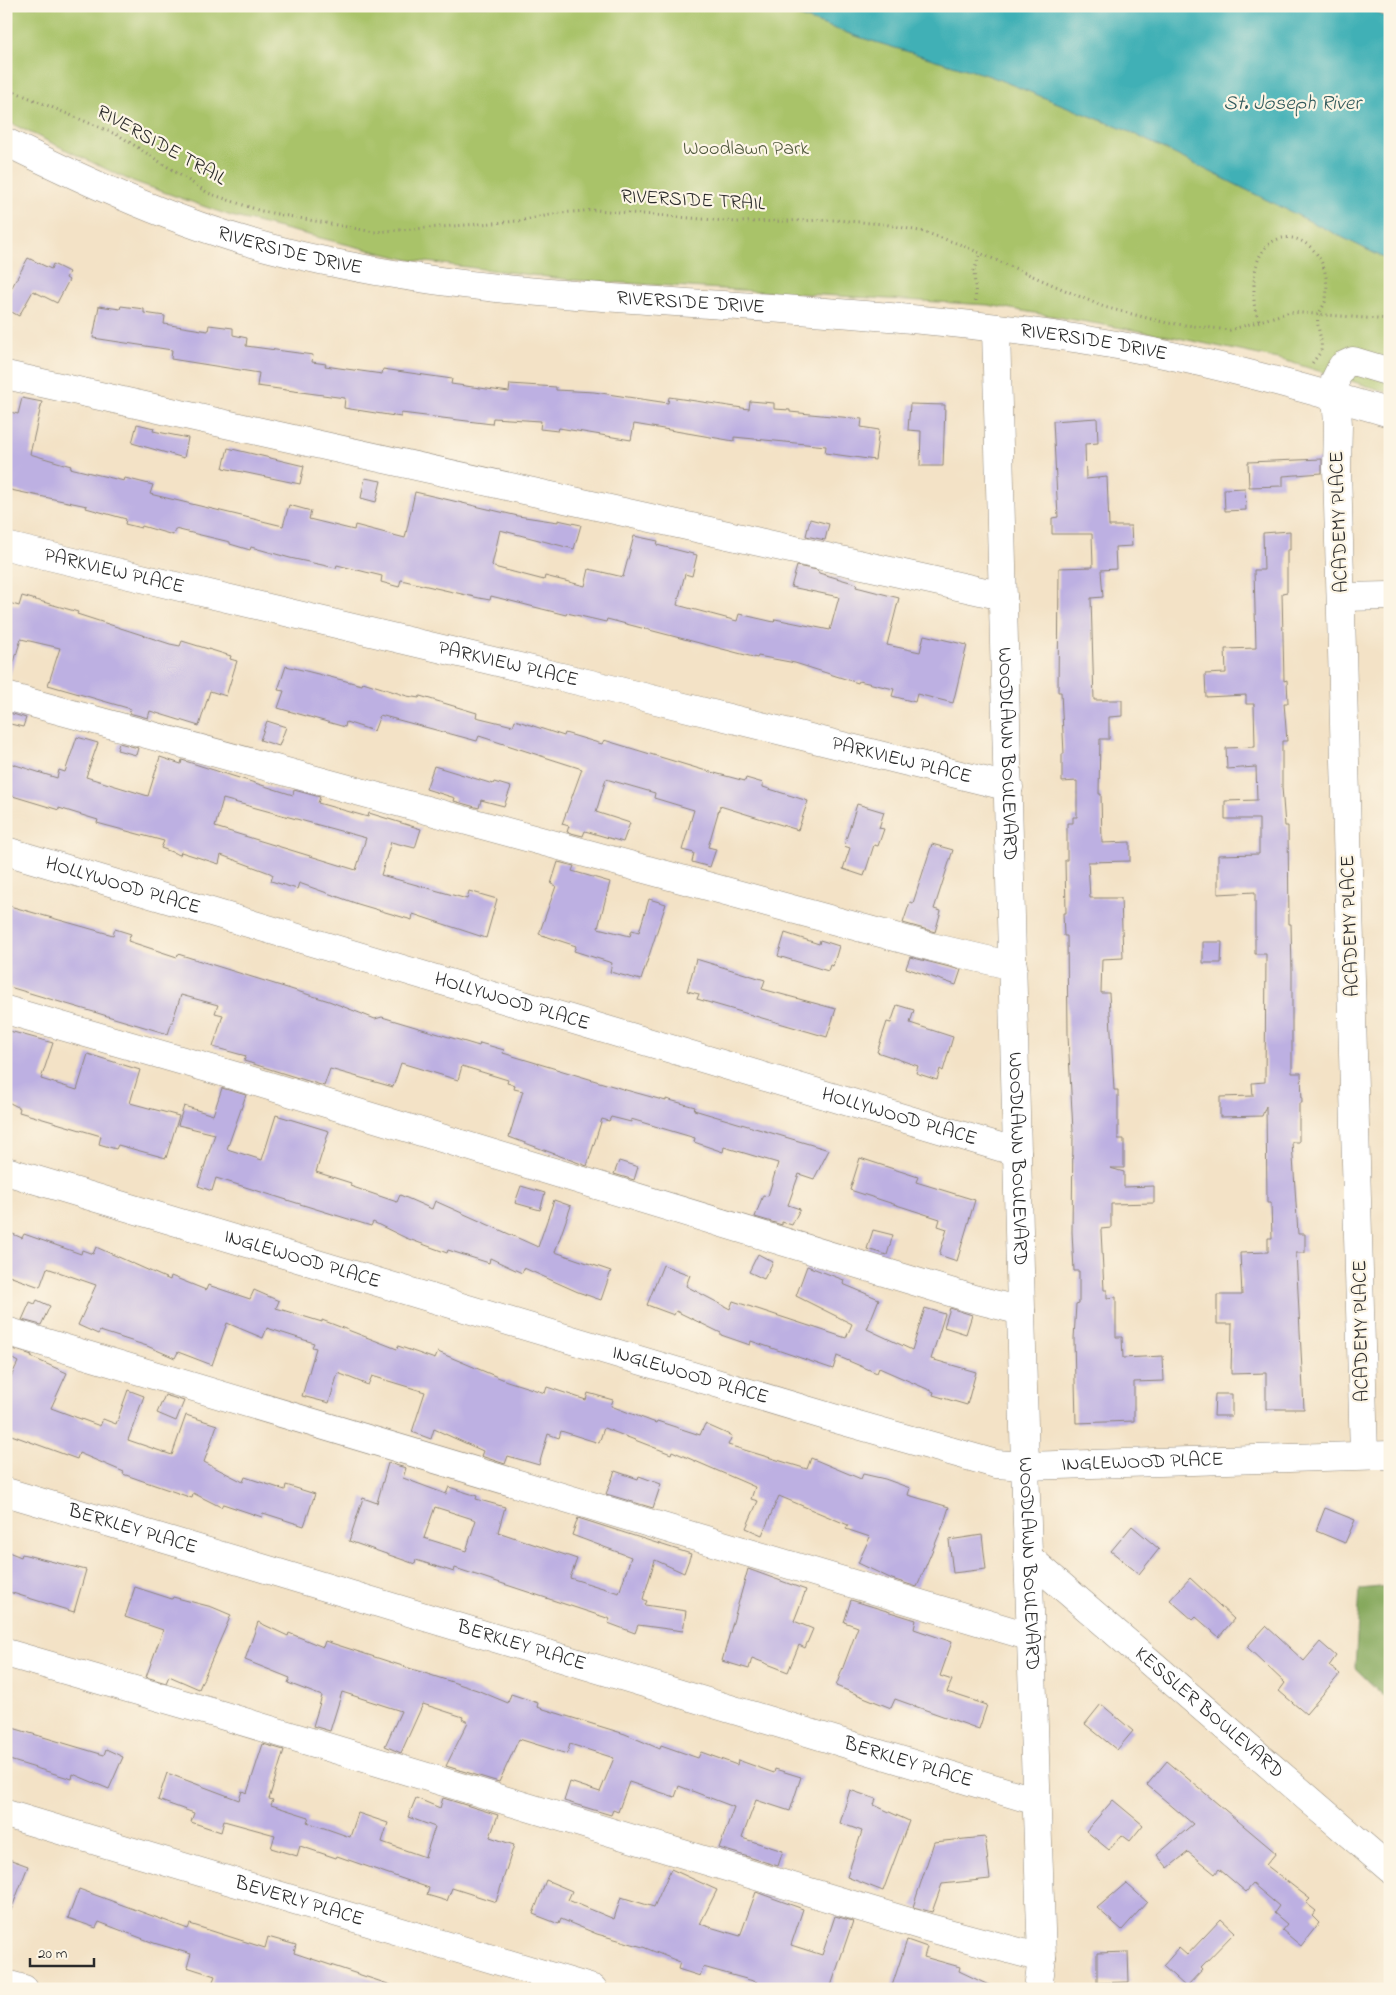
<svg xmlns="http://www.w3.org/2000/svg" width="1396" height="1995" viewBox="0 0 1396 1995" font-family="'Indie Flower',sans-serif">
  <rect width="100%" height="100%" fill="#fcf5e5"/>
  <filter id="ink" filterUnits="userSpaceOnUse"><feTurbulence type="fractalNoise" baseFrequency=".02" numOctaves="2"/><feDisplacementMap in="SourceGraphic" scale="10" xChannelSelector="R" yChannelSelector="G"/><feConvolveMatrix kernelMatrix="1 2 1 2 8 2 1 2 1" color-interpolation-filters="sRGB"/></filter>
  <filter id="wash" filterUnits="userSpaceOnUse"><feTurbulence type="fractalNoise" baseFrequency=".0096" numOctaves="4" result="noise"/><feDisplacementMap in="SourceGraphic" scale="20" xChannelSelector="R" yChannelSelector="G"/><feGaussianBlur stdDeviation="1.12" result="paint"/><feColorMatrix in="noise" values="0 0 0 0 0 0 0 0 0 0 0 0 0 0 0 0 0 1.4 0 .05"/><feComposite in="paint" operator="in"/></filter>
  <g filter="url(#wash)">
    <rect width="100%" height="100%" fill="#f3e2c6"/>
    <polygon fill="#a9c369" stroke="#6a774a" points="6,6 769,6 862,38 990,76 1128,131 1390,261 1390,393 1283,360 1174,337 988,305 572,280 410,260 231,216 127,179 6,121"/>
    <polygon fill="#86a95d" stroke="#586a44" points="1390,1586 1390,1702 1355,1668 1360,1589"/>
    <polygon fill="#3fb0b6" stroke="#356e70" points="769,6 1367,6 1390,20 1390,261 1128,131 990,76 862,38"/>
    <g id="blocks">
      <g fill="#bdb0e2" fill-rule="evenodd">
        <polygon points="28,258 51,269 53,264 69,272 66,278 69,280 57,303 33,291 19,316 6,309 6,298"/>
        <polygon points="99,306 120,309 121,306 144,309 144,313 165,316 164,324 208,331 209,325 233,328 233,335 247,338 246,346 313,355 312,362 326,364 325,366 382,374 383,369 452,379 451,384 509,392 510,384 556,387 556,390 594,392 668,403 669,397 749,409 750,401 774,403 774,409 790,410 790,412 862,419 861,427 879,430 875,460 825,453 826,446 734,437 734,441 634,424 631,440 559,428 558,431 540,429 541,421 493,418 492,424 401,413 401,417 344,408 345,398 257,386 259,373 171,359 172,350 93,338"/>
        <polygon points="22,398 42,402 30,454 71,466 70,468 124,481 125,478 153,485 150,494 283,526 289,505 311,511 309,519 354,530 355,525 405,538 415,492 518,516 558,522 558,520 581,525 574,549 500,530 492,565 494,567 544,580 545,576 585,586 589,569 623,577 634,536 658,541 657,545 697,555 692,576 685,574 677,605 737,621 739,614 774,622 775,619 830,630 839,597 791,587 797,566 817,570 819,573 857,584 856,587 899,598 887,645 920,652 924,635 967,645 953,703 917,694 915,702 892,696 894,689 859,681 858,683 795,663 758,656 757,658 607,619 606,622 567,613 566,615 491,596 490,600 479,598 401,580 399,587 381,582 382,576 337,565 336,568 290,558 251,547 250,550 230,544 230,542 175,529 173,535 142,526 141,528 125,524 126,519 86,508 87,506 6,489 6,411 18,414"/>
        <polygon points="910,404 945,405 943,466 920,466 921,431 908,430"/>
        <polygon points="1097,418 1098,443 1085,444 1086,479 1107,477 1109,526 1131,526 1132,546 1115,547 1116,569 1101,570 1103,597 1091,598 1094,700 1122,700 1122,716 1109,717 1109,739 1100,739 1099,794 1101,794 1102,843 1130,842 1130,861 1088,862 1090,898 1121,898 1123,958 1102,959 1101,993 1109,993 1114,1090 1118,1090 1118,1139 1124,1139 1124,1168 1110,1168 1124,1172 1124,1187 1154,1186 1154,1203 1111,1204 1111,1228 1101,1229 1101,1231 1104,1290 1107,1290 1107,1298 1116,1297 1116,1337 1122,1337 1123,1358 1163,1356 1164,1381 1134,1382 1134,1421 1076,1423 1074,1339 1076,1304 1079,1303 1079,1271 1074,1271 1072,1232 1073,1131 1068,1035 1067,936 1064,936 1063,913 1066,913 1065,860 1067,860 1067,823 1073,823 1073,817 1077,817 1077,781 1062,782 1062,754 1064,754 1061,692 1058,692 1059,568 1093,567 1092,534 1052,534 1052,518 1058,517 1053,421"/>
        <polygon points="137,424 154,428 153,431 188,438 184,458 132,443"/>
        <polygon points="228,448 304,466 300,484 223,468"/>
        <polygon points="1322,459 1322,473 1283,476 1283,486 1249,487 1248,462"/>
        <polygon points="365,478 381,481 376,502 361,498"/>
        <polygon points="1245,488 1246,510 1225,511 1224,489"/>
        <polygon points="810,519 829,524 825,540 806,536"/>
        <polygon points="1290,531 1290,550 1287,550 1287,592 1282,593 1284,681 1287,680 1288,703 1284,703 1287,741 1282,741 1282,787 1285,826 1288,826 1289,924 1291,924 1292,972 1292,1073 1301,1073 1302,1103 1299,1103 1299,1142 1292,1142 1298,1234 1305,1234 1305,1253 1296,1253 1304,1409 1266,1409 1266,1373 1231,1374 1232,1324 1217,1324 1217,1295 1242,1295 1240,1253 1268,1252 1268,1238 1272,1238 1271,1203 1267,1203 1266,1106 1262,1116 1220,1117 1220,1097 1253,1096 1252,1083 1265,1082 1266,954 1255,954 1255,892 1218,894 1218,855 1259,854 1259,819 1225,819 1225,801 1257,800 1256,767 1227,769 1226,748 1255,747 1254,704 1246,704 1246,695 1206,697 1205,674 1226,673 1225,649 1256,648 1254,570 1264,570 1263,533"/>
        <polygon points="22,596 78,612 77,614 170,644 180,646 182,641 231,656 230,659 237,661 226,696 210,691 199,726 150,711 148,718 129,713 131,709 48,685 60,648 21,639 10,675 6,675 6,602 19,606"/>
        <polygon points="286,666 362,685 363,682 407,696 419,698 420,696 477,713 476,717 513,726 515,720 564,736 565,733 602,744 604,740 703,770 745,781 746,778 763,783 763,787 808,801 798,830 720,806 708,847 716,849 710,867 692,862 694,853 682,850 694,810 654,798 655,793 606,779 596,812 630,823 623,842 585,831 583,836 567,832 569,826 562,824 582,769 479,736 477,741 380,715 374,731 346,722 345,727 278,708 284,691 278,690"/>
        <polygon points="6,712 26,718 23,727 6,723"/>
        <polygon points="267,721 286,727 279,746 260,740"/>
        <path d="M77,737L98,743L86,777L148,796L160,757L181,764L182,760L293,795L294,790L320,797L318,803L368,817L369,813L421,829L415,848L391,842L381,875L467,899L469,891L497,899L486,938L413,914L412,920L358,904L299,883L297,889L271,881L273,875L270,873L221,855L219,864L181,852L180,855L161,848L164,841L97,823L98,820L59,808V810L6,794V762L57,778L59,770L65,772ZM223,799L366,838L356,870L215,827Z"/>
        <polygon points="119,743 138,748 136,755 117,750"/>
        <polygon points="434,766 493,784 494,782 511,787 504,806 481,800 479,808 454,801 455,798 426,789"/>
        <polygon points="857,804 884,812 879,828 884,829 878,846 874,845 864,876 843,869 850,848 844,846"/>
        <polygon points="932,844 953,850 934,909 941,911 935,932 903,923 910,902 913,903"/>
        <polygon points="558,862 574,866 572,871 610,882 598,928 630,936 632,930 639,932 649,899 666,904 641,980 610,972 612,963 574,951 576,946 539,934 556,886 551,884"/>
        <polygon points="6,905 102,932 113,935 115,929 131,934 128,941 177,957 178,954 329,1001 375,1019 382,1017 479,1046 480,1043 504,1050 503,1053 626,1090 666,1101 666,1099 695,1107 694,1110 829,1150 814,1179 799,1174 788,1205 800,1209 792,1225 782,1222 782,1225 755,1217 763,1195 768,1196 778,1163 724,1147 723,1152 694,1142 695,1138 631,1119 631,1122 611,1117 609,1121 602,1119 587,1166 509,1137 523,1091 514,1089 515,1085 507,1083 508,1080 462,1066 458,1080 401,1063 393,1087 330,1069 324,1086 244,1061 246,1056 213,1047 223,1015 215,1013 218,1005 181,995 168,1034 6,986"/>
        <polygon points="785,933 819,944 820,940 839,946 833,966 830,965 828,971 778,956"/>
        <polygon points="1203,942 1222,942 1221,963 1203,963"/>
        <polygon points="910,957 961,970 956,985 906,968"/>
        <polygon points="696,959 765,980 762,989 836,1009 827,1037 697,999 699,994 687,991"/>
        <polygon points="897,1005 914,1010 910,1023 953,1037 943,1071 940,1069 937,1080 916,1073 918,1066 877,1052 887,1022 891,1023"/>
        <polygon points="6,1030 53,1043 41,1079 77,1090 88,1054 140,1070 130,1103 179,1116 166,1158 118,1145 116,1149 99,1144 101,1136 19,1112 20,1108 6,1101"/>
        <polygon points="222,1088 246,1095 227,1149 262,1160 276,1115 329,1131 316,1172 351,1183 350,1186 397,1202 400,1195 432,1209 435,1201 538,1247 554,1200 571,1206 555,1252 611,1271 601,1300 578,1292 524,1268 522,1273 490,1258 489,1263 448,1250 447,1253 406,1238 373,1222 371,1226 216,1178 212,1191 198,1186 215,1134 178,1125 184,1106 213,1115"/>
        <polygon points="860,1158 918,1177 916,1182 975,1200 957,1261 939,1255 947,1229 938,1226 940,1219 850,1190"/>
        <polygon points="619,1161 638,1167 634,1180 614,1174"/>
        <polygon points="521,1186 545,1193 540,1210 515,1203"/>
        <polygon points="873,1230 893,1235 887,1255 867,1249"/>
        <polygon points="6,1231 22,1238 24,1234 81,1254 82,1250 93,1254 96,1247 170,1280 171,1276 206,1290 208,1285 250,1299 254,1290 279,1301 276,1308 322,1322 322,1320 397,1349 398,1346 435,1359 438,1352 507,1381 545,1393 547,1387 586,1400 588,1393 613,1400 611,1406 656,1423 657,1421 700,1435 705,1424 732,1436 728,1445 807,1469 811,1458 861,1479 863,1474 885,1479 910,1488 908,1495 949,1507 944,1523 917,1587 892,1579 858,1563 870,1537 846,1529 848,1525 779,1496 762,1535 746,1528 758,1501 751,1499 755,1487 672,1451 671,1454 604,1428 599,1443 561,1431 559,1438 548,1434 539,1465 508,1456 505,1464 481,1456 483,1451 434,1429 431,1439 412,1432 425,1392 372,1376 368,1385 338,1373 329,1403 302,1396 316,1348 312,1347 314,1343 267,1328 263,1338 227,1323 212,1365 178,1352 175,1358 147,1346 100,1331 98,1334 78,1325 96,1285 47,1268 40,1287 6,1275"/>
        <polygon points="758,1254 773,1262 764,1279 749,1272"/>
        <polygon points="663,1265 690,1275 686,1286 730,1309 733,1301 846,1338 852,1324 796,1296 807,1266 844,1280 843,1284 879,1299 867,1329 912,1350 925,1308 945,1314 931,1359 976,1372 967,1405 933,1395 934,1392 879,1368 877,1373 837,1356 833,1369 751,1341 750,1345 721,1335 721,1333 676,1311 674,1315 647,1305"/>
        <polygon points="37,1300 50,1306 41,1325 22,1320 30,1302 35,1304"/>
        <polygon points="950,1308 972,1315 966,1334 944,1327"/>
        <polygon points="13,1349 32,1355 31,1357 67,1373 51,1408 100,1426 103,1419 116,1424 128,1390 144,1396 128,1440 172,1455 186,1415 217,1425 204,1462 243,1482 245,1477 285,1490 286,1485 315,1494 304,1526 263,1513 262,1517 223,1504 221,1507 193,1493 192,1498 123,1474 124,1472 79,1453 77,1459 6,1433 6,1387 18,1362 9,1357"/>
        <polygon points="1215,1394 1232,1394 1232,1416 1214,1416"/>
        <polygon points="165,1395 184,1401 176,1421 157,1413"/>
        <path d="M388,1463L406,1468L403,1478L446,1494L449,1487L477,1496L476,1499L505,1507L498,1532L577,1559L570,1578L619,1593L631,1557L572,1535L578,1518L691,1554L684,1573L655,1560L643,1599L647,1601L645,1605L686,1611L683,1631L638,1625L635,1633L608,1623L610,1619L455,1568L454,1572L416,1560L415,1564L349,1541L363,1498L377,1503ZM435,1507L476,1520L466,1551L424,1538Z"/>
        <polygon points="615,1471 638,1479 639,1476 661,1484 653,1508 606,1494"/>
        <polygon points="1325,1508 1355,1520 1345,1543 1316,1531"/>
        <polygon points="1132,1526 1159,1549 1139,1574 1111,1551"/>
        <polygon points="982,1535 986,1569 953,1573 949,1540"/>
        <polygon points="6,1551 21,1557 22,1554 86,1570 74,1612 6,1591"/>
        <polygon points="748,1569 806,1590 794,1621 813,1629 805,1648 799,1645 788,1672 752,1658 749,1669 722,1661"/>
        <polygon points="1190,1578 1234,1619 1219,1637 1196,1617 1193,1620 1170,1600"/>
        <polygon points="135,1587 172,1599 173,1597 212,1607 231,1615 199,1689 169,1676 166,1683 146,1677 163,1630 125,1617"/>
        <polygon points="851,1600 916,1620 914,1629 952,1642 940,1676 952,1680 947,1692 987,1705 979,1729 895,1699 891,1708 836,1686 858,1627 844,1622"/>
        <polygon points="258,1622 288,1636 289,1633 323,1647 325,1641 477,1690 508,1703 511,1694 538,1703 537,1707 625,1734 660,1749 661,1745 698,1758 701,1752 737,1765 738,1760 774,1773 775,1769 801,1777 790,1811 756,1800 742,1838 783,1851 778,1866 719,1848 734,1807 679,1786 675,1797 629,1782 618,1812 613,1810 611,1815 564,1801 570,1782 600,1792 614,1758 570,1744 567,1754 519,1739 499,1782 446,1766 468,1722 462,1719 463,1717 423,1704 401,1753 385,1746 401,1711 342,1692 330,1731 313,1726 322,1696 288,1683 290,1678 245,1660"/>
        <polygon points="1266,1626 1304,1661 1320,1642 1336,1656 1329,1666 1340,1674 1306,1714 1279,1691 1285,1683 1247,1647"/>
        <polygon points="1101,1704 1133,1731 1117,1750 1085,1724"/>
        <polygon points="6,1726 104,1755 106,1749 123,1757 109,1789 73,1774 72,1779 6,1759"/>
        <polygon points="263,1744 284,1750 269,1799 273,1800 271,1805 309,1817 307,1822 350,1837 358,1813 388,1823 382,1842 425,1857 435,1827 408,1817 416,1798 440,1808 443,1798 498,1815 490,1837 514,1845 496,1902 452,1888 447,1901 427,1895 429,1888 337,1856 336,1858 300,1846 297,1856 271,1848 275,1835 224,1821 221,1832 191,1822 194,1813 158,1800 167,1773 239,1800 242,1791 247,1793"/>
        <polygon points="1167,1761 1276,1853 1266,1865 1310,1899 1306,1903 1316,1911 1312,1916 1319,1923 1301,1946 1282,1930 1287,1924 1274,1913 1279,1906 1253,1884 1246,1892 1219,1869 1215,1874 1188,1852 1168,1868 1157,1855 1193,1824 1147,1785"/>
        <polygon points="850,1790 876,1799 874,1805 909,1821 883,1891 847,1877 862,1831 840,1823"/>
        <polygon points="1113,1800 1143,1825 1130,1841 1122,1835 1109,1850 1086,1831"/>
        <polygon points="985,1837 990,1879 942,1884 932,1912 913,1907 934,1842"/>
        <polygon points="6,1858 28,1866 8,1918 6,1917"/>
        <polygon points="671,1869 717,1890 700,1924 740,1936 756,1892 803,1909 791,1945 822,1955 835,1916 853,1921 830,1989 755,1989 757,1982 703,1967 700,1976 678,1969 680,1962 643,1947 597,1934 561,1919 559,1924 533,1914 546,1880 572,1891 568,1900 614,1919 621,1897 654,1907"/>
        <polygon points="1126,1883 1147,1902 1122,1930 1097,1908"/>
        <polygon points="79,1889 188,1929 190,1924 265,1948 268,1937 296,1945 294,1953 391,1985 390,1989 210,1989 215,1976 187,1967 191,1954 154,1943 99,1922 96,1928 68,1918"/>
        <polygon points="1221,1919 1235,1932 1201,1967 1203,1969 1186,1987 1163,1966 1179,1948 1187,1955"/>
        <polygon points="907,1940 927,1947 924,1957 960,1967 959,1971 997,1989 891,1989"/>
        <polygon points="1128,1952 1129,1982 1097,1983 1097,1953"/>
      </g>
    </g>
  </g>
  <g filter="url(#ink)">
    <use href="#blocks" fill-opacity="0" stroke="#8f8678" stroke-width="1"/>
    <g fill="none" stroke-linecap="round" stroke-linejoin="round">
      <defs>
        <g id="minor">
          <path id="s1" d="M6,142C91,184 179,224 270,248C418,287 570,296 723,305C848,313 975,322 1099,342C1197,358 1294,385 1390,413"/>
          <path id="s2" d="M996,329L1025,1466L1042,1958L1038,1989"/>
          <path d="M6,375C338,450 671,520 1003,596"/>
          <path id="s3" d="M6,546L591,684L1009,787"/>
          <polyline points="1342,597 1390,596"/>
          <polyline points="6,696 932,947 1013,966"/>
          <path id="s4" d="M6,851L1017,1152"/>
          <polyline points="6,1010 246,1079 970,1298 1021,1311"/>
          <path id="s5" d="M6,1171L833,1418L996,1464L1025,1466L1390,1455"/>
          <polyline points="6,1331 1031,1637"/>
          <polyline points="1364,1455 1337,468 1338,425 1335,380 1342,366 1353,361 1390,372"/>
          <path id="s6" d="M6,1492C350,1593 693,1698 1036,1801"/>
          <path id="s7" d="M1028,1557L1390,1869"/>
          <polyline points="6,1653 218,1714 926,1927 1042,1958"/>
          <path id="s8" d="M6,1814L593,1989"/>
          <polyline points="6,1984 24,1989"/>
        </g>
      </defs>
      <use href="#minor" stroke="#8f8678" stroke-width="29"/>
      <g stroke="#8f8678" stroke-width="3" stroke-dasharray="1 4" stroke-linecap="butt">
        <polyline points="6,88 120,136 208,193 261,211 374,232 519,221 560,213 596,210 737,222 836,220 884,224 924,232 959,244 1104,307 1167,323 1230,330 1290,312 1390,320"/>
        <polyline points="6,110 11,90"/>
        <polyline points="976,301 974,271 980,253"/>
        <path d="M1259,320C1253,308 1254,300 1254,287C1253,210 1336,230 1326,299C1325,305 1320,310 1318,316C1316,328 1323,338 1321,350C1320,355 1313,360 1311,366"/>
      </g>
      <use href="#minor" stroke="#fff" stroke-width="28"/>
    </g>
  </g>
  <g text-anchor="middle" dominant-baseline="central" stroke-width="4.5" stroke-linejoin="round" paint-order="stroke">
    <g font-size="20" fill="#2b2b2b" stroke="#fcf5e5">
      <text transform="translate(161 146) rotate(29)">RIVERSIDE TRAIL</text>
      <text transform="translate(693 201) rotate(3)">RIVERSIDE TRAIL</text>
      <text stroke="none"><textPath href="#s1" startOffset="305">RIVERSIDE DRIVE</textPath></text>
      <text stroke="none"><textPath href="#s1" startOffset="710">RIVERSIDE DRIVE</textPath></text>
      <text stroke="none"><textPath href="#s1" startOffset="1115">RIVERSIDE DRIVE</textPath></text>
      <text transform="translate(1340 522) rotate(-92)">ACADEMY PLACE</text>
      <text stroke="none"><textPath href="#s3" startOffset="111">PARKVIEW PLACE</textPath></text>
      <text stroke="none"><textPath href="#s3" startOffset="516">PARKVIEW PLACE</textPath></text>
      <text stroke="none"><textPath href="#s2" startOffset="425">WOODLAWN BOULEVARD</textPath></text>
      <text stroke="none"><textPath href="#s3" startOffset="921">PARKVIEW PLACE</textPath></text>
      <text stroke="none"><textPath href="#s4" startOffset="122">HOLLYWOOD PLACE</textPath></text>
      <text transform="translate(1351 926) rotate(-92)">ACADEMY PLACE</text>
      <text stroke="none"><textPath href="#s4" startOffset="528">HOLLYWOOD PLACE</textPath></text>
      <text stroke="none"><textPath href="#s4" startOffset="932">HOLLYWOOD PLACE</textPath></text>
      <text stroke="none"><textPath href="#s2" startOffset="830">WOODLAWN BOULEVARD</textPath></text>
      <text stroke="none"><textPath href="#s5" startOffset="309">INGLEWOOD PLACE</textPath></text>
      <text transform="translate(1362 1331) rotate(-91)">ACADEMY PLACE</text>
      <text stroke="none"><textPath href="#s5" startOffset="714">INGLEWOOD PLACE</textPath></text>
      <text stroke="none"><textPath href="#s5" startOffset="1179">INGLEWOOD PLACE</textPath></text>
      <text stroke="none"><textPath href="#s6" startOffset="132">BERKLEY PLACE</textPath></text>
      <text stroke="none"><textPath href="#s2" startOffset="1235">WOODLAWN BOULEVARD</textPath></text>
      <text stroke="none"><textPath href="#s6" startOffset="538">BERKLEY PLACE</textPath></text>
      <text stroke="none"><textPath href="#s7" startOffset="239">KESSLER BOULEVARD</textPath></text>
      <text stroke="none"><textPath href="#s6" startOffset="942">BERKLEY PLACE</textPath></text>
      <text stroke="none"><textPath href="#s8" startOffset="306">BEVERLY PLACE</textPath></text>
    </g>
    <g font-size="20" fill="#51593e" stroke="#fcf5e5">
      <text x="746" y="149">Woodlawn Park</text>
    </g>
    <g font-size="21" font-style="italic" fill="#325a5c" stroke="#fcf5e5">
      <text x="1292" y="104">St. Joseph River</text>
    </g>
  </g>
  <rect width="1396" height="1995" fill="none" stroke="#fcf5e5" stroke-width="25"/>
  <path d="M30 1958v8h64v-8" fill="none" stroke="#2b2b2b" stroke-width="2.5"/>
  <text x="38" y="1958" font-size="15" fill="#2b2b2b" stroke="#fcf5e5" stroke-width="4" paint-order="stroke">20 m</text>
</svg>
